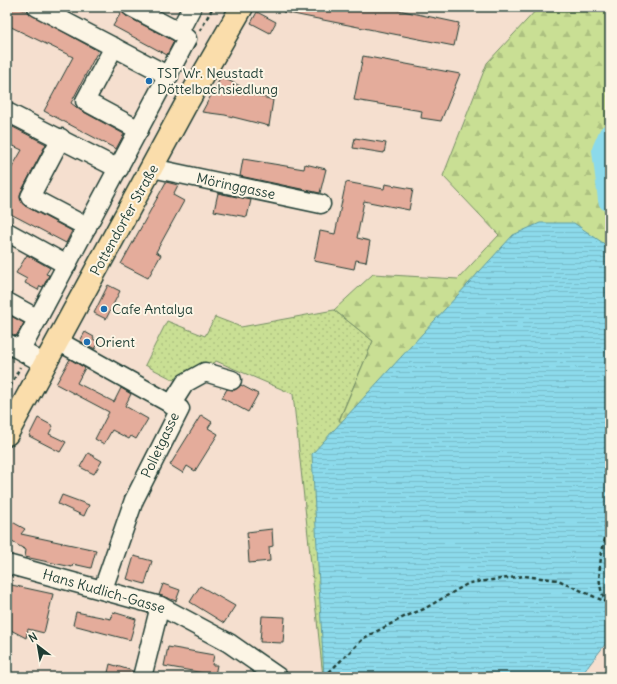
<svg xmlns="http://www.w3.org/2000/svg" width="617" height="684" viewBox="0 0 617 684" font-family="Delius,sans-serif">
  <defs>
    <pattern id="grass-dots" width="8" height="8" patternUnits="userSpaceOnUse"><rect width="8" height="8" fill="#c9df94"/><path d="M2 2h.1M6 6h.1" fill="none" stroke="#acc080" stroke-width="1.8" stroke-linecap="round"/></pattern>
    <pattern id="forest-firs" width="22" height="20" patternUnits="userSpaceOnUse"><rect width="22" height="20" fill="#c9df94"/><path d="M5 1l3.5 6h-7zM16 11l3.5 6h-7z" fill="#acc080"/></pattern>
    <pattern id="water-rules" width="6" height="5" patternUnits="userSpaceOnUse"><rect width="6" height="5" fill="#8cdaeb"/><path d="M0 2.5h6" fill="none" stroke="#78bcca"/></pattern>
  </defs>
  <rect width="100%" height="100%" fill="#f5dfcf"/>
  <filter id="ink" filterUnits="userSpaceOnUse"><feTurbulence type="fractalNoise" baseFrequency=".025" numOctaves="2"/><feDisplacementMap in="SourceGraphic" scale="8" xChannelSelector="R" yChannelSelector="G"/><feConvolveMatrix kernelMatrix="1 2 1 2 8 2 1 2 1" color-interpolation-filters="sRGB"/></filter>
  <g filter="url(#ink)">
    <polygon fill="url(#grass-dots)" stroke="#748e64" points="334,310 373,341 339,420 369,423 462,677 323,677 293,394 216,361 178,382 145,365 167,321 205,336 215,317 241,327"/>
    <polygon fill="url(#forest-firs)" stroke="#748e64" points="539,7 610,7 610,368 369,423 339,421 373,341 334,310 373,274 458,279 499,235 443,176 487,63"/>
    <polygon fill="url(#water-rules)" stroke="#609ba2" points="540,223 574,223 606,245 610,255 610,638 580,677 324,677 312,454 513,235"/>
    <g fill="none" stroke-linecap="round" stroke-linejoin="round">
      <polyline stroke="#8cdaeb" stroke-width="24" points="610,136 604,150 610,200"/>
    </g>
    <g fill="#e4ac9b" stroke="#1f3d34">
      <polygon points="7,7 16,7 24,10 98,51 71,103 80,110 124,134 116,149 44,111 73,57 7,25"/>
      <polygon points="283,7 376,7 388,10 389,8 459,23 454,46 283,12"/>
      <polygon points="122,11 126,16 174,41 167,55 113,26"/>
      <polygon points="257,12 276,22 270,33 251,23"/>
      <polygon points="363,56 460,74 441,121 421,118 422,111 354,100"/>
      <polygon points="221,77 240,86 238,90 273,100 269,126 225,115 202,112"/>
      <polygon points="7,124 46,144 21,192 20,198 25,206 72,231 66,243 7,212 7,176 22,150 7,143"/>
      <polygon points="355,138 386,143 384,153 353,148"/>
      <polygon points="243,159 304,169 305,164 326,169 320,193 240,176"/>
      <polygon points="166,182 178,185 173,195 184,201 156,252 161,255 148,278 121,264"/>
      <polygon points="346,182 384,189 385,184 413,189 409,210 364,201 357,238 370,241 366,262 356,260 354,269 314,261 320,231 335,234"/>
      <polygon points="218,193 251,200 247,217 214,211"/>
      <polygon points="27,255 50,268 46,274 49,275 43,287 40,286 38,290 25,283 27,279 16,273"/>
      <polygon points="108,285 120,291 106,319 94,313"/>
      <polygon points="7,314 24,323 16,336 7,333"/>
      <polygon points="85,332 94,337 93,339 99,342 95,349 80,341"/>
      <polygon points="70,359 85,368 77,383 114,402 121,388 131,394 125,406 148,419 136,439 131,436 129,439 112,430 104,444 95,439 109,412 56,384"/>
      <polygon points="241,385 258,394 248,412 222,398 227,389 235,390"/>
      <polygon points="201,415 212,422 208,428 218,434 195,471 187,466 183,473 170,465"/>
      <polygon points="38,418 53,426 49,434 66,442 60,452 29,436"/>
      <polygon points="88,453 102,461 94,474 80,467"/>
      <polygon points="62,495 89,505 84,516 58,504"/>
      <polygon points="7,519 25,529 21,534 96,550 91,568 73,564 72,567 25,557 26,550 7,539"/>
      <polygon points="272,529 273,546 269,547 270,561 249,563 247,532"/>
      <polygon points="134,556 152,561 145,584 127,579"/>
      <polygon points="7,584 53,594 44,633 28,629 26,638 7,628"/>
      <polygon points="163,584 180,590 176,601 159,595"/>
      <polygon points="200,586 235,606 224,623 190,602"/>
      <polygon points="76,612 111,619 113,612 136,619 130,640 73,625"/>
      <polygon points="262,616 285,617 283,643 260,642"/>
      <polygon points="168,647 214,655 212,665 217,665 215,675 164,666"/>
      <polygon points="110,664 133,671 132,677 107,677"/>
    </g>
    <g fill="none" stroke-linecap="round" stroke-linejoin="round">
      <defs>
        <g id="minor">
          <polyline points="37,7 169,76"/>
          <polyline points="131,7 179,32 192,7"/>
          <polyline points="114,47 85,101 139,130"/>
          <polyline points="7,112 119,169"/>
          <polyline points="61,138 30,197 87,227"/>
          <polyline points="152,168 321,204"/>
          <polyline points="7,232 67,265"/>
          <polyline points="7,302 38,319"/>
          <polyline points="58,341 180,409 134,500 103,589"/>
          <polyline points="7,343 45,364"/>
          <polyline points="21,350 187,39 179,32"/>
          <polyline points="171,405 185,383 205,372 232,380"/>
          <polyline points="7,564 160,606 229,643 278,677"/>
          <polyline points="142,677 160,606"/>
        </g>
        <polyline id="major" points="7,434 185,106 242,7"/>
      </defs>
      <use href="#minor" stroke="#1f3d34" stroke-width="21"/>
      <use href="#major" stroke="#1f3d34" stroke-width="25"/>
      <g stroke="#1f3d34" stroke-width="2.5" stroke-dasharray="4 3" stroke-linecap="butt">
        <polyline points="200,31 213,7"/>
        <polyline points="7,393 20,367"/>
        <path d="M610,518C605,542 589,586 610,605"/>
        <polyline points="324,677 364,638 404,617 424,609 469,583 524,576 558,580 608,603"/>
      </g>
      <use href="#minor" stroke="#fcf5e5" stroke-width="18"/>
      <use href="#major" stroke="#faddab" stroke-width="22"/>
    </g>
  </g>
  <g fill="#1f6fb2" stroke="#fcf5e5" stroke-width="1.5">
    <circle cx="149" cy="81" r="4"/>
    <circle cx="104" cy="309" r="4"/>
    <circle cx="87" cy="342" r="4"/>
  </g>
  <g text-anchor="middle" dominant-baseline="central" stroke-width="4" stroke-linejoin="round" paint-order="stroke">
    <g font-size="14" fill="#1f3d34" stroke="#fcf5e5" text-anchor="start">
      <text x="157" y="73">TST Wr. Neustadt<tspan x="157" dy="16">Döttelbachsiedlung</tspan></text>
      <text x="112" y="309">Cafe Antalya</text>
      <text x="95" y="342">Orient</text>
    </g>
    <g font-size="14" fill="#1f3d34" stroke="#fcf5e5">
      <text transform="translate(236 186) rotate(12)">Möringgasse</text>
      <text transform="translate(124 220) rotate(-61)">Pottendorfer Straße</text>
      <text transform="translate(160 445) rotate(-65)">Polletgasse</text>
      <text transform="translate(104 591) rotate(16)">Hans Kudlich-Gasse</text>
    </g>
  </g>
  <rect width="617" height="684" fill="none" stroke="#fcf5e5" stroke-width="24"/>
  <rect x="12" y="12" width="593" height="660" fill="none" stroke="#1f3d34" stroke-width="1.5" filter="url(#ink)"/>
  <g transform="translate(38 646) rotate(329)" stroke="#fcf5e5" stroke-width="3" paint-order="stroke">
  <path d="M0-3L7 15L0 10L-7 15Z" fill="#1f3d34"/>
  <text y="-6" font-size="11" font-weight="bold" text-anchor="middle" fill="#1f3d34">N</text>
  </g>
</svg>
